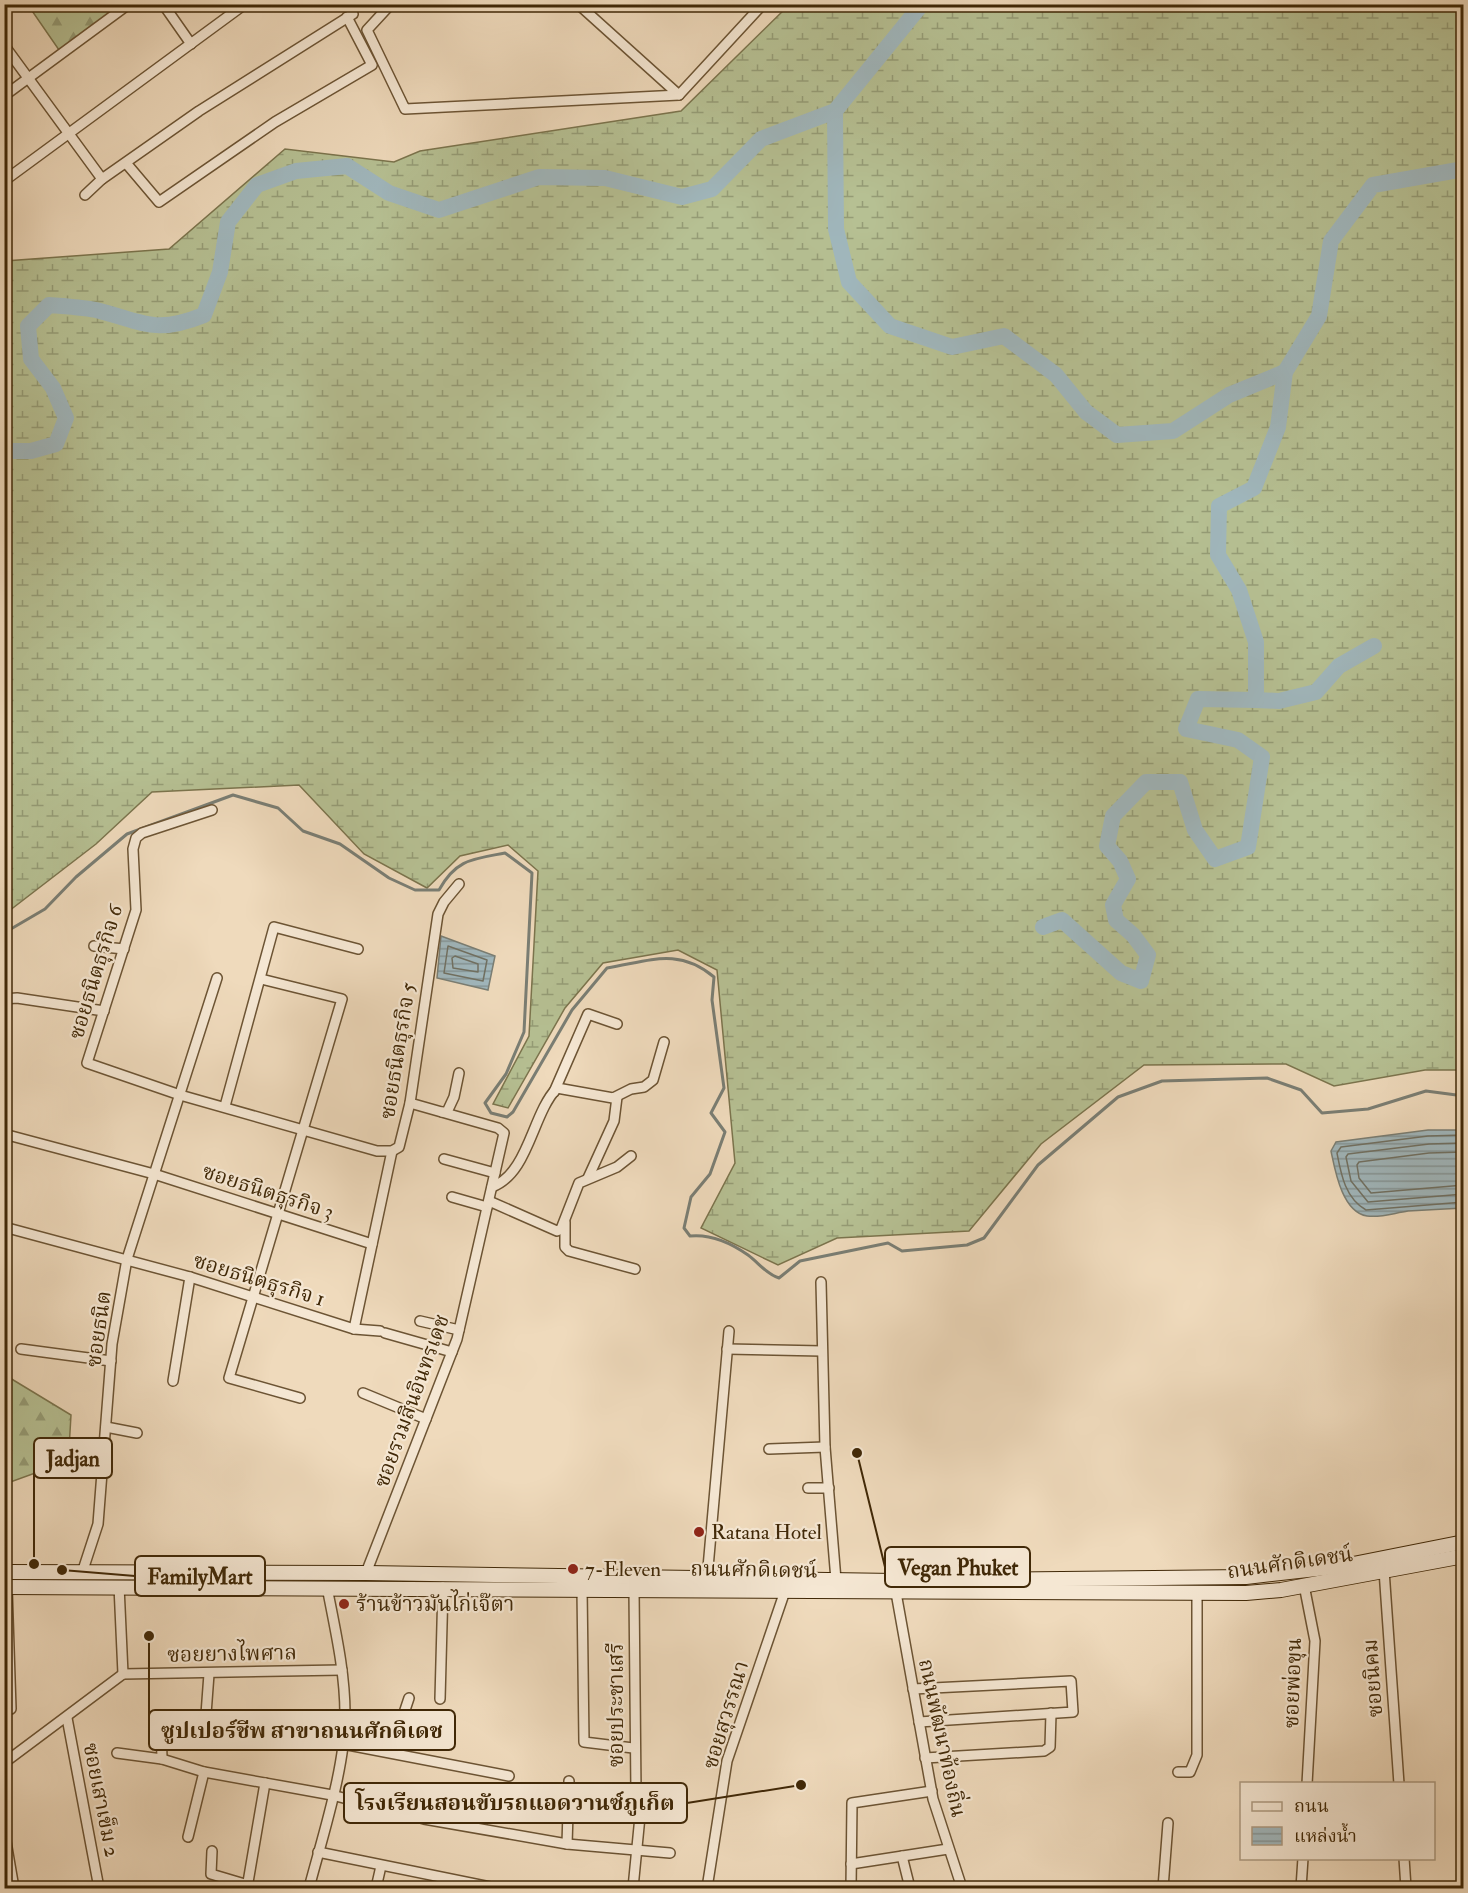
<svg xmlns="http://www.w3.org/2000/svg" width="1468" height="1893" viewBox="0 0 1468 1893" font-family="'IM FELL Double Pica','Noto Serif Thai',serif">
  <defs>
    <pattern id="forest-firs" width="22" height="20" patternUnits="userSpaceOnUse" patternTransform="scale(1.5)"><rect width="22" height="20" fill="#b6c093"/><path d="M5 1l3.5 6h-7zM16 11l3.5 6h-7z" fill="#959c76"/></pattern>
    <pattern id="wetland-marsh" width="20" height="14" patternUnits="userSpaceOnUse" patternTransform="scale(1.5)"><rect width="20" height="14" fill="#b6c093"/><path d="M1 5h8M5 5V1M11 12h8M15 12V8" fill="none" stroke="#959c76"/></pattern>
    <pattern id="water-rules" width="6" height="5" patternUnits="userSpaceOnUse" patternTransform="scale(1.5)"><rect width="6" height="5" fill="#a0b7bd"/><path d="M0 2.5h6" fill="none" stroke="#849598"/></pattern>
  </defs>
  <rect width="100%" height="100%" fill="#efdabc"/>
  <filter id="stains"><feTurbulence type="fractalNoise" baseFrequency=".00333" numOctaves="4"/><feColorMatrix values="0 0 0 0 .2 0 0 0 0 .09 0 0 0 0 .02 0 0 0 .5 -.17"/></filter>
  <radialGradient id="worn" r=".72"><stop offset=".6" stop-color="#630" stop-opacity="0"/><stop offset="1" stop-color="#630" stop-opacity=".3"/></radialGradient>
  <g fill="url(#forest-firs)" stroke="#7b744d" stroke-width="1.5">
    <polygon points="28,5 121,5 59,50"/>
    <polygon points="5,1375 71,1415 69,1449 36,1464 38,1472 5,1484"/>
  </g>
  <polygon fill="url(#wetland-marsh)" stroke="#7b744d" stroke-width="1.5" points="789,5 1463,5 1463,1070 1425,1070 1334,1086 1286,1064 1144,1065 1041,1144 969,1231 837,1238 778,1265 701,1228 735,1163 717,970 678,950 603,963 565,1008 508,1108 493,1104 529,1036 538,871 508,845 460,856 427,888 364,854 299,785 152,792 96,844 5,914 5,261 169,249 285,149 394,162 420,151 681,111"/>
  <g fill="url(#water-rules)" stroke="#7a7e74" stroke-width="1.5">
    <polygon points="441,936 495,956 488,990 437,978"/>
    <path d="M1428,1130H1463V1208C1445,1209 1426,1210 1408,1211C1394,1213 1381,1218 1367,1216C1342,1212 1335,1170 1331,1151L1336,1142Z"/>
  </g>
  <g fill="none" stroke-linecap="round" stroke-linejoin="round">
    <g stroke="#707062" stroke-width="1.5">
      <polygon points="448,946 487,960 483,981 444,973"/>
      <polygon points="455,956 478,964 478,972 453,968 452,958"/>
      <path d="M1464,1135L1428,1136L1341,1147L1337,1153C1341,1174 1345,1198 1366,1210L1464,1202"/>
      <polyline points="1464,1143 1429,1144 1348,1154 1346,1157 1351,1181 1368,1202 1464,1194"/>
      <polyline points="1464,1152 1429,1153 1359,1162 1357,1165 1359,1178 1371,1193 1464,1185"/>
    </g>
    <path stroke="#7a7e74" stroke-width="3" d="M4,933L45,909L76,877L127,834L233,795L278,808L303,831L340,844L389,878L415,890H439C456,859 473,859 505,853L532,873L524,1032L506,1074L485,1103L491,1113L507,1117L513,1112L572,1010L607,968C650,961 678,947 714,977L712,1000L724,1088L711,1113L725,1132L710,1174L691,1197L684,1228L690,1236C710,1234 731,1243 748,1255C759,1263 766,1274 779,1278L800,1261L888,1243L902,1251L967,1245L984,1238L1038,1165L1118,1097L1162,1081L1267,1078L1301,1090L1322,1113L1368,1109L1426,1091L1464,1096"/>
    <g stroke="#a0b7bd" stroke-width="16">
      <polyline points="835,111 836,229 849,282 890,326 952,347 1004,336 1056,375 1086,412 1117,435 1173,431 1229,395 1285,372"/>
      <path d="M4,451H31L56,444L66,418L53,388L31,359L28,326L49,305C64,306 81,307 96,310C144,322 154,335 204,315L220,272L228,222L257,185L296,171L347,166L389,193L439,210L539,177L605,178L682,197L712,189L761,139L835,111L922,4"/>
      <polyline points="1256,700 1279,701 1316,692 1339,666 1374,646"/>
      <polyline points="1043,927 1062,920 1121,973 1141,981 1148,955 1133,935 1116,920 1113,905 1128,879 1120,861 1107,846 1113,816 1146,782 1180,782 1195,830 1215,859 1248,847 1262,757 1238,740 1186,729 1198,699 1256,700 1256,642 1239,590 1218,555 1219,506 1254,488 1278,427 1285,372 1319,316 1331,241 1373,185 1464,169"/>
    </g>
    <defs>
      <g id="street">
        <polyline points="163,4 191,44"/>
        <polyline points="391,4 367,30 405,109 679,95 763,4"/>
        <polyline points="578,4 679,95"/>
        <polyline points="4,11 13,4"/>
        <polyline points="4,45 102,179 85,195"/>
        <polyline points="4,96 129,4"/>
        <polyline points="126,163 159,202 275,122 372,65 347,17"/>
        <polyline points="102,179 199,111 353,14 347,4"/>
        <polyline points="4,181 245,4"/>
        <polyline points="212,810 142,833 136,838 133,849 136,910 87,1063 180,1095 377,1151 392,1151 399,1147 410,1103 438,914 444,902 459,884"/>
        <polyline points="94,946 124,949"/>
        <polyline points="261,979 342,999 229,1378 300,1398"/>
        <polyline points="4,999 17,998 104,1011"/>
        <polyline points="554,1092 588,1014 617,1024"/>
        <polyline points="225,1106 274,927 358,949"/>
        <polyline points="442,1112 447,1112 454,1097 459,1073"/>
        <polyline points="4,1134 154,1174 372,1244"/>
        <polyline points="444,1159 495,1173"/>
        <polyline points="588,1178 614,1121 617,1097"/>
        <path d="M492,1187C529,1173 532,1114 557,1088L613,1098L631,1089L644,1087L653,1080L664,1042"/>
        <polyline points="452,1197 487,1207"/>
        <polyline points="489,1201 557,1231 561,1229 579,1183 617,1167 631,1156"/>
        <polyline points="565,1222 565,1247 569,1251 635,1269"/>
        <polyline points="4,1227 190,1277 354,1329 380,1331"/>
        <polyline points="821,1282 825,1447 836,1580"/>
        <polyline points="420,1321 459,1330"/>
        <polyline points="354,1329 392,1151"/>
        <polyline points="385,1333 452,1352"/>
        <polyline points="21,1349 111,1361"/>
        <polyline points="727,1349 822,1351"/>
        <polyline points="173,1381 190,1277"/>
        <polyline points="363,1393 426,1419"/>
        <polyline points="106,1427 137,1433"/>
        <polyline points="769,1449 825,1447"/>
        <polyline points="808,1488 829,1488"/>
        <polyline points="1384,1570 1399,1784"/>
        <polyline points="82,1573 98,1524 112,1344 127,1259 217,978"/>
        <polyline points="366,1573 457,1339 504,1133 498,1128 410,1103"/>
        <polyline points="707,1579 729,1331"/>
        <polyline points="1304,1585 1315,1641 1307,1784"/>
        <polyline points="119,1586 123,1674"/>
        <polyline points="7,1587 11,1709"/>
        <polyline points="895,1587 933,1799 962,1888"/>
        <polyline points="582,1589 584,1742 633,1748"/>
        <polyline points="123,1674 342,1670"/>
        <polyline points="913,1689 1071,1681 1073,1712 919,1722"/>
        <polyline points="440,1699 443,1587"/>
        <polyline points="345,1715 398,1718 403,1716 409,1698"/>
        <polyline points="67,1718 99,1888"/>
        <polyline points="161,1723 162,1759"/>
        <polyline points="204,1741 209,1674"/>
        <polyline points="343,1744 509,1776"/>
        <polyline points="117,1753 162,1759 204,1772 332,1795 424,1819 567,1844 670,1853"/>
        <polyline points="925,1758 1044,1751 1050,1747 1051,1713"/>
        <polyline points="4,1763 123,1674"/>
        <polyline points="1178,1772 1190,1772 1197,1755 1197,1593"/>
        <polyline points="4,1830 14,1888"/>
        <polyline points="188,1837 204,1772"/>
        <polyline points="567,1844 569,1781"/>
        <polyline points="212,1851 211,1874 248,1885"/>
        <polyline points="318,1852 495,1888"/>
        <polyline points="902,1856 910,1888"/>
        <polyline points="1404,1858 1406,1888"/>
        <polyline points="851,1864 948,1849"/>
        <polyline points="247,1888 265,1783"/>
        <path d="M309,1888C322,1838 346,1765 345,1714C345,1671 335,1629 327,1587"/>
        <polyline points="376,1888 381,1866"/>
        <polyline points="633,1888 642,1796 636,1792 634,1590"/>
        <polyline points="707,1888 727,1761 785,1591"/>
        <polyline points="851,1888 852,1803 932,1791"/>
        <polyline points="1163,1888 1168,1823"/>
        <polyline points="1301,1888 1303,1858"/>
      </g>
      <g id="secondary">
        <polyline points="4,1572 366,1573 895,1581 1246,1577 1343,1566 1464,1542"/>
        <polyline points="4,1587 1246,1593 1281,1590 1464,1556"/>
      </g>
    </defs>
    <use href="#street" stroke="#6c5434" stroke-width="12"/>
    <use href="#secondary" stroke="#402807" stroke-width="16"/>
    <use href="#street" stroke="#f5e7d3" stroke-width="9"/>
    <use href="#secondary" stroke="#f5e7d3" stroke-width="14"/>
  </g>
  <g fill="#8f2418" stroke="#f5e7d3" stroke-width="2">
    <circle cx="699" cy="1532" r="6"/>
    <circle cx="573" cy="1569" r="6"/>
    <circle cx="344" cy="1604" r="6"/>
  </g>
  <g text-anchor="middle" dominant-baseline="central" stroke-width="4.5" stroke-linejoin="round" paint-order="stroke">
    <g font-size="21" fill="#402807" stroke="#f5e7d3">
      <text transform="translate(96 972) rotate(-73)">ซอยธนิตธุรกิจ 6</text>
      <text transform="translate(398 1051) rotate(-81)">ซอยธนิตธุรกิจ 5</text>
      <text transform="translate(268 1192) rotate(18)">ซอยธนิตธุรกิจ 3</text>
      <text transform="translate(259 1280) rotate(17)">ซอยธนิตธุรกิจ 1</text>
      <text transform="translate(99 1329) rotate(-82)">ซอยธนิต</text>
      <text transform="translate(412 1401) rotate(-70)">ซอยรวมสินอินทรเดช</text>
      <text transform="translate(1290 1563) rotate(-8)">ถนนศักดิเดชน์</text>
      <text transform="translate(754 1570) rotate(1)">ถนนศักดิเดชน์</text>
      <text transform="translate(232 1654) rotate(-1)">ซอยยางไพศาล</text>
      <text transform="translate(1373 1678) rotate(-94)">ซอยนิคม</text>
      <text transform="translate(1293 1683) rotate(-88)">ซอยพ่อขุน</text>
      <text transform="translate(616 1705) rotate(-90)">ซอยประชาเสรี</text>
      <text transform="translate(726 1715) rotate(-73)">ซอยสุวรรณา</text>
      <text transform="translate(942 1738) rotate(78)">ถนนพัฒนาท้องถิ่น</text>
      <text transform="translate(101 1800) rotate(79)">ซอยเสาเข็ม 2</text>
    </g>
    <g font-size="21" fill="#402807" stroke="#f5e7d3" text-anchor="start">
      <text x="711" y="1532">Ratana Hotel</text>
      <text x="585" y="1569">7-Eleven</text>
      <text x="356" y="1604">ร้านข้าวมันไก่เจ๊ตา</text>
    </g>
  </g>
  <path fill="none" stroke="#402807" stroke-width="2" d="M34 1564L34 1458M857 1453L885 1567M62 1570L135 1576M149 1636L149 1730M801 1785L687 1803"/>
  <g fill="#402807" stroke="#f5e7d3" stroke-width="2">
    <circle cx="34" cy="1564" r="6"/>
    <circle cx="857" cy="1453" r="6"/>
    <circle cx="62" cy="1570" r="6"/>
    <circle cx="149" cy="1636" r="6"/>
    <circle cx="801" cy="1785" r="6"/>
  </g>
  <g fill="#f5e7d3" stroke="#402807" stroke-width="2">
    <rect x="34" y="1438" width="78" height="40" rx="6"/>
    <rect x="885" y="1547" width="145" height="40" rx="6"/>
    <rect x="135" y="1556" width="130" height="40" rx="6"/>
    <rect x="149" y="1710" width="306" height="40" rx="6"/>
    <rect x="344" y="1783" width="343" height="40" rx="6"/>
  </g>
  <g font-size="22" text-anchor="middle" font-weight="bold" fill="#402807">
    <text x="73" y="1466">Jadjan</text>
    <text x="958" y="1575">Vegan Phuket</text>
    <text x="200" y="1584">FamilyMart</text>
    <text x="302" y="1738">ซูปเปอร์ชีพ สาขาถนนศักดิเดช</text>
    <text x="515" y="1810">โรงเรียนสอนขับรถแอดวานซ์ภูเก็ต</text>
  </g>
  <rect width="1468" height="1893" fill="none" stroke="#efdabc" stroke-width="24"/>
  <rect x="6" y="6" width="1456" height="1881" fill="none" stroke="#402807" stroke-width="3"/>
  <rect x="12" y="12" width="1444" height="1869" fill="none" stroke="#402807" stroke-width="1.5"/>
  <rect x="1240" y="1782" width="195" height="78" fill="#f5e7d3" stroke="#ad9b81" stroke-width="1.5"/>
  <rect x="1252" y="1802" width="30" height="9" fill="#f5e7d3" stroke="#ad9b81" stroke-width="1.5"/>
  <text x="1294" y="1812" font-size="18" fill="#402807">ถนน</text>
  <rect x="1252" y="1827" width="30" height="18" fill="url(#water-rules)" stroke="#ad9b81" stroke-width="1.5"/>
  <text x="1294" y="1842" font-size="18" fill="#402807">แหล่งน้ำ</text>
  <rect width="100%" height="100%" filter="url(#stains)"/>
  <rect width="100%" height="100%" fill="url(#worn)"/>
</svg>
